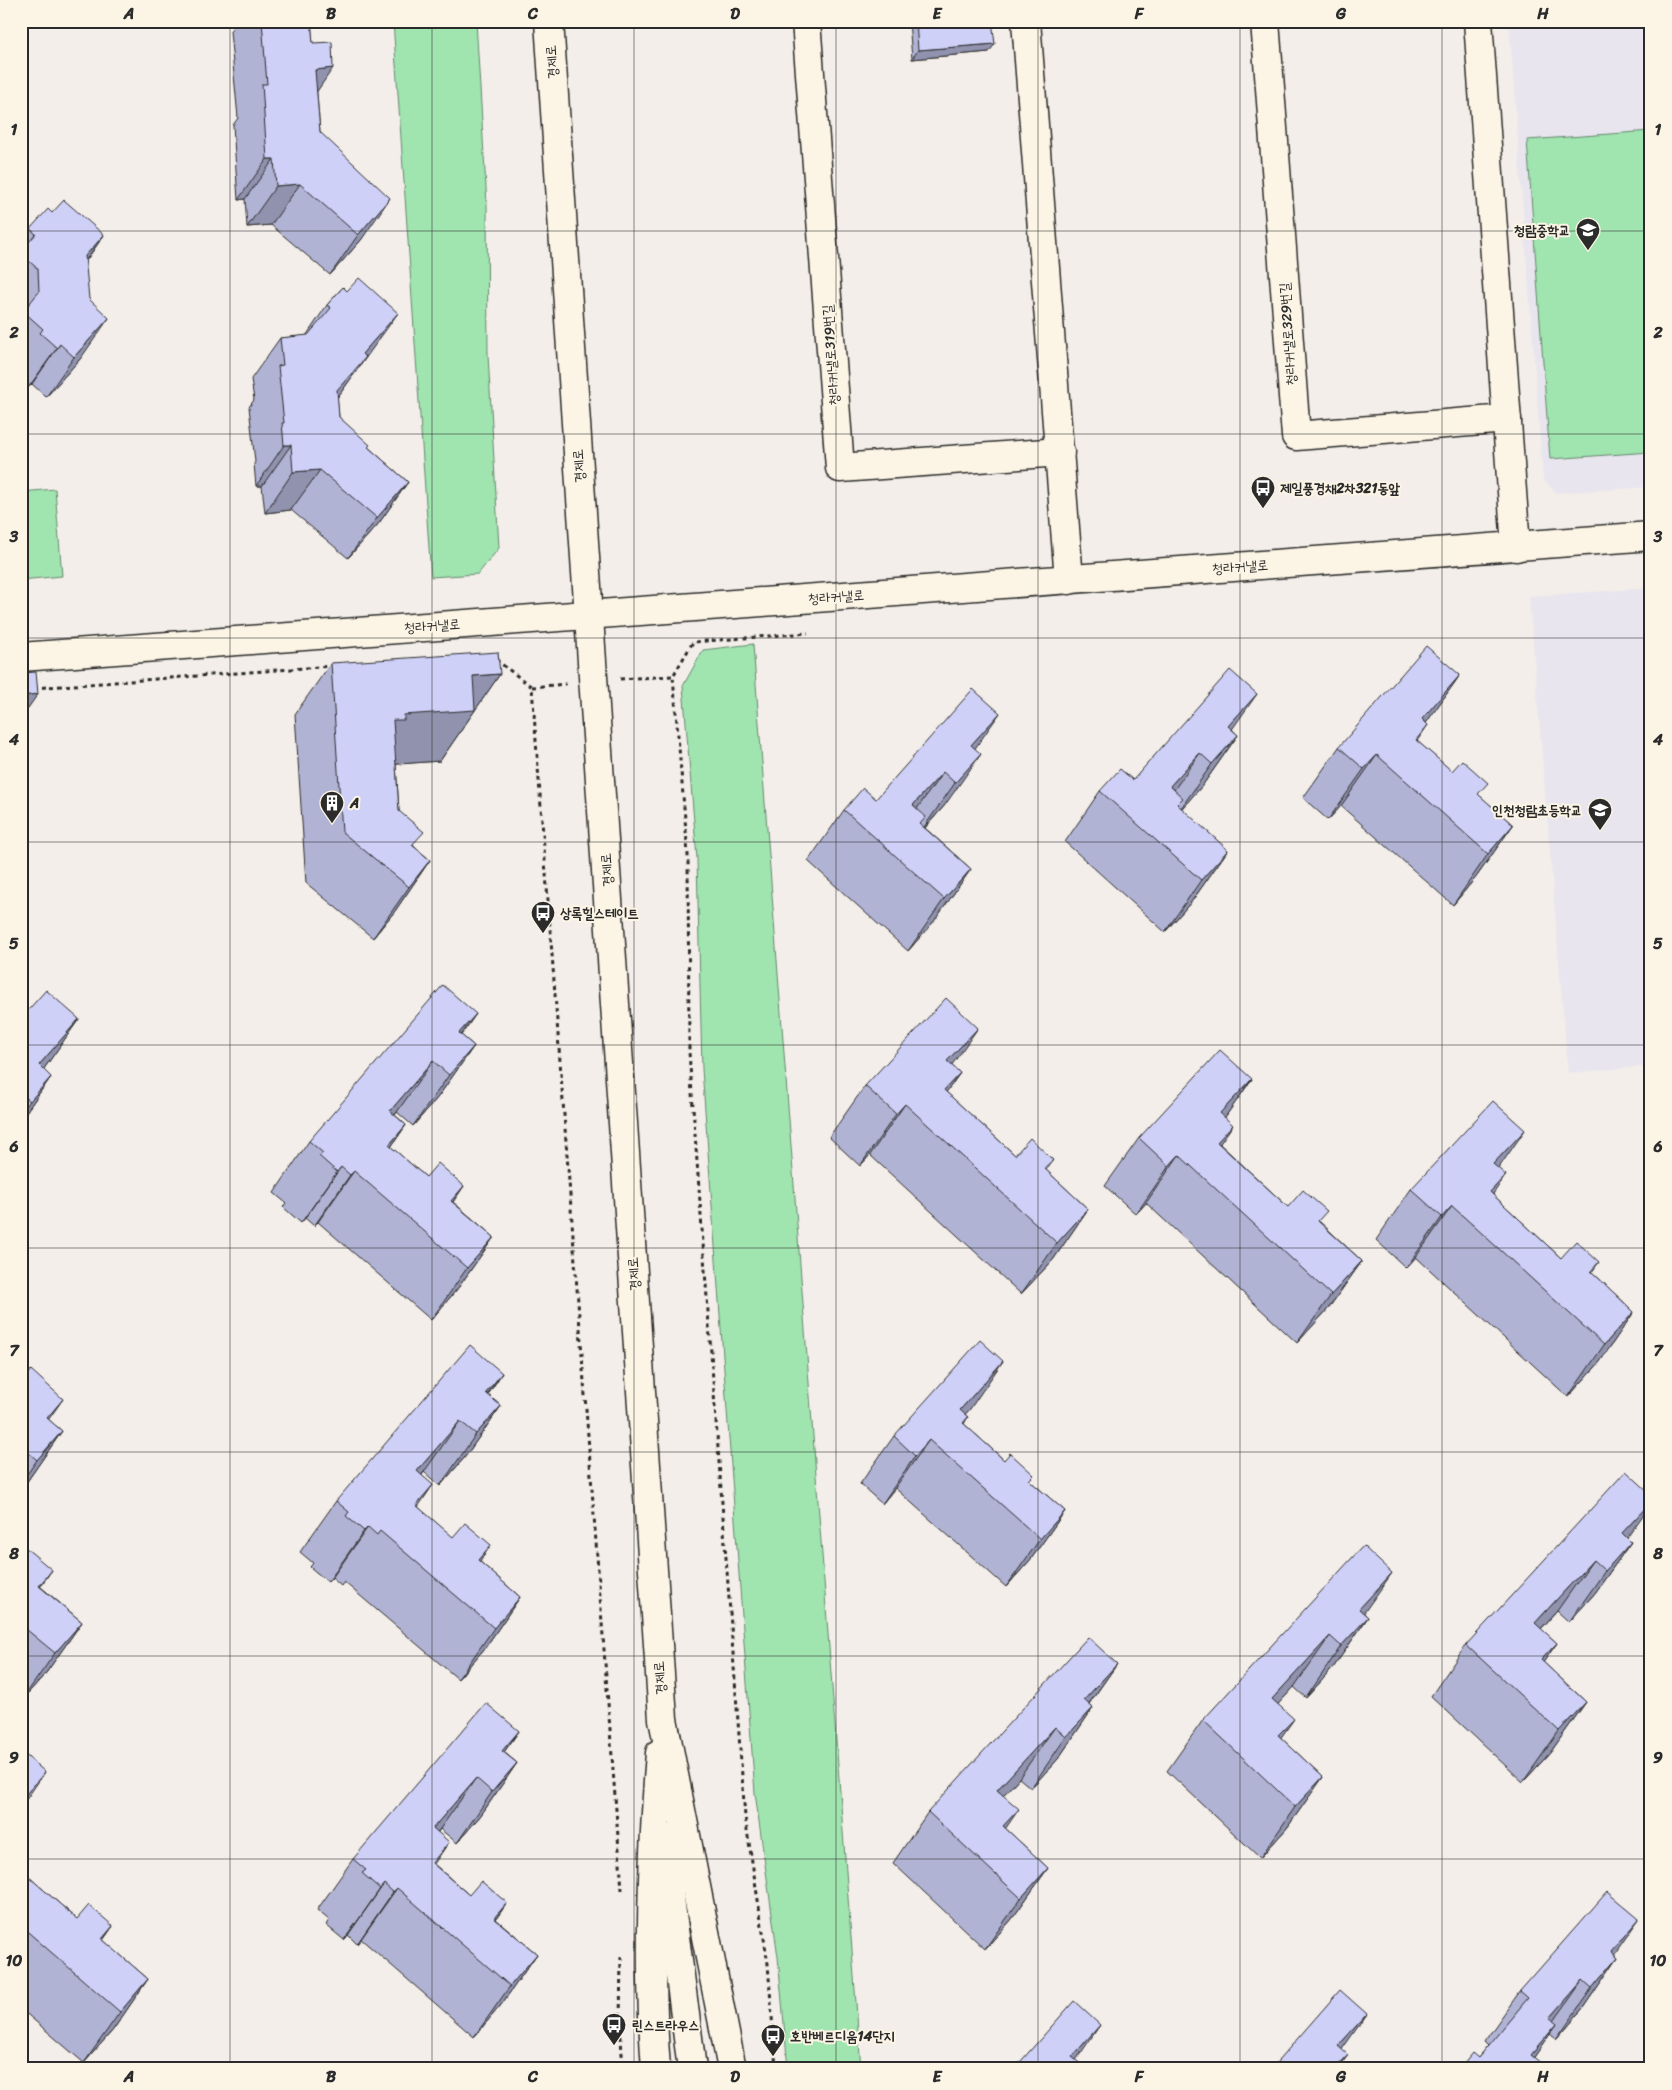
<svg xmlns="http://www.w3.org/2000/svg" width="1672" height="2090" viewBox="0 0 1672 2090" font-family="Sriracha,'Poor Story',sans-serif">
  <rect width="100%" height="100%" fill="#f3eee9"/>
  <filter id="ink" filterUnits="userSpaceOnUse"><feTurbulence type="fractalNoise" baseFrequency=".02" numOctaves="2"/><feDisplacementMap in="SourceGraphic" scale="10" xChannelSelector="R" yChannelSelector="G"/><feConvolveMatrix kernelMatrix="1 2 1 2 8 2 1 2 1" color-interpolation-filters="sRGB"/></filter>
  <g filter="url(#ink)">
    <g fill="#e8e5ee">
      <polygon points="1509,21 1651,21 1651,487 1557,493 1543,480"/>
      <polygon points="1651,588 1651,1066 1568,1073 1529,596"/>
    </g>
    <g fill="#a0e4b0" stroke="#66886e">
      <polygon points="393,21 476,21 487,205 488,355 499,548 478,574 431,577"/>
      <polygon points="1651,131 1651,452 1550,459 1527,140"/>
      <polygon points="55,489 62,576 21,580 21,492"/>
      <polygon points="753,644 861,2069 788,2069 778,1957 755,1793 702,1069 697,859 683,686 703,650"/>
    </g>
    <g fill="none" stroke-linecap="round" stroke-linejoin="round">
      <defs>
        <g id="minor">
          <polyline points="806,21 840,468 1060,452"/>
          <polyline points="1026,21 1069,580"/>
          <polyline points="1265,21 1296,436 1507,419"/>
          <polyline points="1478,21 1516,547"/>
          <polyline points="21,657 1651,536"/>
          <polyline points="662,1836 692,2069"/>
        </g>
        <g id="major">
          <polyline points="549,21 663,1719 732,2069"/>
          <path d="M656,2069C648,1964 652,1858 660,1753"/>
        </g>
      </defs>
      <use href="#minor" stroke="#2b2b2b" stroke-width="31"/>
      <use href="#major" stroke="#2b2b2b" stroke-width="31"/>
      <g stroke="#2b2b2b" stroke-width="3" stroke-dasharray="4 4" stroke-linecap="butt">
        <polyline points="496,660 532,687 622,1890"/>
        <polyline points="620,679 673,676"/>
        <polyline points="532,687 566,684"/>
        <polyline points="34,688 332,666"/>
        <polyline points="621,1956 620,2023 623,2069"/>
        <polyline points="776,2069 768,1964 745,1817 689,1052 688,855 673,676 693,642 808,633"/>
      </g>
      <use href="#minor" stroke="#fcf5e5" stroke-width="28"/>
      <use href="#major" stroke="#fcf5e5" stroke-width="28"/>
    </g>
    <g fill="#b1b3d5" stroke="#2b2b2b">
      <polygon points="237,21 311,21 320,132 362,239 330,275 271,225 247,227 245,199 238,200 233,125 238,118 230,31"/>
      <polygon points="909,21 992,21 989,52 912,59"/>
      <polygon points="52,213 104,235 86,261 81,358 46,397 32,384 28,388 21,382 21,241 30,229"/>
      <polygon points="343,287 369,353 337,398 339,417 368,447 408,482 379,523 348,558 291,510 265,513 262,486 256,486 254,464 255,462 249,407 254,400 251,379 280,338 306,336 327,305"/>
      <polygon points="331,663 500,674 440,761 396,764 399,811 414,846 430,860 395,911 373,938 306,883 295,714"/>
      <polygon points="1460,675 1426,723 1428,725 1417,741 1513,825 1477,876 1453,905 1341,806 1328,820 1303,798 1339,747"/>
      <polygon points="1232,729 1238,735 1202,786 1181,809 1228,850 1192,901 1165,932 1065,842 1100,791 1133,780"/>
      <polygon points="975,749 945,805 925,828 971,869 935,920 908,951 808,861 844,810 876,799"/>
      <polygon points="476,1014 461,1035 474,1046 438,1097 413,1126 397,1112 395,1115 406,1125 391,1147 426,1177 464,1186 453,1202 494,1237 458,1288 431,1320 318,1222 314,1226 305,1218 301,1223 283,1207 286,1203 274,1193 309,1141"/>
      <polygon points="21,1018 79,1019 43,1070 51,1077 21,1119"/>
      <polygon points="952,1066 960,1073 946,1092 1015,1155 1053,1160 1046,1170 1088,1209 1053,1260 1021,1294 870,1155 860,1166 829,1137 865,1086"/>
      <polygon points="1252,1079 1225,1117 1220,1144 1288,1207 1320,1222 1362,1261 1328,1309 1297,1343 1146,1203 1136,1214 1105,1186 1139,1138"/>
      <polygon points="1498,1168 1493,1195 1561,1258 1599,1262 1592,1272 1634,1312 1599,1363 1568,1397 1416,1257 1406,1268 1376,1240 1411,1189"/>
      <polygon points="502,1373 488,1395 501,1406 465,1457 440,1486 424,1472 422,1475 418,1507 520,1597 485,1648 458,1679 344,1582 341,1586 332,1578 328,1582 310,1567 313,1563 300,1552 336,1501"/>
      <polygon points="21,1382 49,1420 62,1431 26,1483 21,1488"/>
      <polygon points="970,1409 965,1414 968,1417 964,1424 1004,1460 1034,1475 1029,1480 1065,1511 1031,1559 1006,1587 895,1488 882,1504 860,1484 894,1436"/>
      <polygon points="1627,1538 1631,1542 1595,1593 1569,1622 1557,1611 1541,1629 1557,1643 1543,1662 1586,1702 1550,1753 1523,1782 1431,1696 1466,1645"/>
      <polygon points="21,1554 41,1587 82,1622 46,1673 21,1701"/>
      <polygon points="1364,1613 1368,1617 1333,1668 1306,1698 1294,1687 1278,1704 1280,1737 1323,1777 1287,1828 1260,1858 1167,1771 1203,1720"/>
      <polygon points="1117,1664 1089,1704 1093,1708 1058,1759 1031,1788 1019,1778 1003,1795 1005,1828 1048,1868 1012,1919 985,1949 893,1863 928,1812"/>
      <polygon points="519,1731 504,1752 517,1763 481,1815 457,1843 440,1829 438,1832 434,1864 469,1895 507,1903 496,1919 537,1954 501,2005 474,2037 361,1939 357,1944 348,1935 344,1940 326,1925 329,1920 317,1910 353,1859"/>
      <polygon points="21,1870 77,1919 113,1926 103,1940 148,1979 113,2030 84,2063 21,2009"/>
      <polygon points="1614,1954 1618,1957 1583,2008 1556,2039 1550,2034 1534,2057 1478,2058 1488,2046 1484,2042 1520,1991"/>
    </g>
    <g fill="#9092ae" stroke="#2b2b2b">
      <polygon points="995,44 989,52 912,59 918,50"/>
      <polygon points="333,68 305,109 315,70"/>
      <polygon points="267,159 274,159 245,199 238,200"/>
      <polygon points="300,184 271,225 247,227 276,186"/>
      <polygon points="390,198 362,239 330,275 358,235"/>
      <polygon points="104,235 75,275 85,256"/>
      <polygon points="398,313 337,398 308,431 362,354"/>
      <polygon points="109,318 81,358 46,397 74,357"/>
      <polygon points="60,344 32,384 28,388 57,348"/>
      <polygon points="284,445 291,445 262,486 256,486"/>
      <polygon points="320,470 291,510 265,513 293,472"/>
      <polygon points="408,482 379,523 348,558 377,518"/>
      <polygon points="500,674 440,761 372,766 393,720 473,676"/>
      <polygon points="1460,675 1424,726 1422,719"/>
      <polygon points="38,694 21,718 21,696"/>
      <polygon points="1257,694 1221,745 1228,726"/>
      <polygon points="1000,713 964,764 971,745"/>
      <polygon points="1238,735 1202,786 1176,815 1212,764"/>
      <polygon points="1200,753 1164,804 1170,786"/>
      <polygon points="981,754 945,805 919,834 955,783"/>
      <polygon points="1377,755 1341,806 1328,820 1364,769"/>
      <polygon points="943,772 907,823 913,805"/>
      <polygon points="1513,825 1477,876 1453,905 1488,854"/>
      <polygon points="1228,850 1192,901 1165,932 1201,880"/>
      <polygon points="430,860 395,911 373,938 409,887"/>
      <polygon points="971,869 935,920 908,951 944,899"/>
      <polygon points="476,1014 440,1065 459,1033"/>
      <polygon points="79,1019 43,1070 39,1065"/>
      <polygon points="978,1028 942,1079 947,1061"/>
      <polygon points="474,1046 438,1097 413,1126 449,1075"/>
      <polygon points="433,1061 397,1112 355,1162 390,1111"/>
      <polygon points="960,1073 925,1122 944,1090"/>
      <polygon points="51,1077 21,1119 21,1113 30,1101"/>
      <polygon points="1252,1079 1218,1127 1220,1113"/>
      <polygon points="905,1104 870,1155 860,1166 896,1114"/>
      <polygon points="406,1125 371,1176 389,1145"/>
      <polygon points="1233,1125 1199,1173 1217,1142"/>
      <polygon points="1525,1130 1489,1182 1493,1164"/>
      <polygon points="1179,1155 1146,1203 1136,1214 1169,1166"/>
      <polygon points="341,1167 305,1218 301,1223 337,1172"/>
      <polygon points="354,1171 318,1222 314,1226 350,1175"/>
      <polygon points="1506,1175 1472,1225 1490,1192"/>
      <polygon points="464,1186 429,1236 451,1201"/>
      <polygon points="1452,1206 1416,1257 1406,1268 1442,1217"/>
      <polygon points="1088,1209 1053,1260 1021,1294 1057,1243"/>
      <polygon points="494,1237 458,1288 431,1320 467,1268"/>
      <polygon points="1362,1261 1328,1309 1297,1343 1331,1295"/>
      <polygon points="1634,1312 1599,1363 1568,1397 1604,1345"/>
      <polygon points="1003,1361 970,1409 936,1447 960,1410"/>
      <polygon points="502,1373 467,1425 486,1393"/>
      <polygon points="63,1399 27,1450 47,1418"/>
      <polygon points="501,1406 465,1457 440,1486 476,1434"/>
      <polygon points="460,1421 424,1472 381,1522 417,1471"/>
      <polygon points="62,1431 26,1483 21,1488 21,1483 37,1460"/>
      <polygon points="929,1440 895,1488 882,1504 915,1456"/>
      <polygon points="433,1485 398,1536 416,1505"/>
      <polygon points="1651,1502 1651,1504 1619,1549 1622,1533"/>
      <polygon points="1065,1511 1031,1559 1006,1587 1040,1539"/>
      <polygon points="368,1527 332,1578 328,1582 364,1531"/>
      <polygon points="1631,1542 1595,1593 1569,1622 1605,1571"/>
      <polygon points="491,1545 456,1596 478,1560"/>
      <polygon points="1593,1560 1557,1611 1500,1674 1535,1623"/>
      <polygon points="52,1570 21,1614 39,1586"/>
      <polygon points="1392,1573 1356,1624 1359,1609"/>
      <polygon points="520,1597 485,1648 458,1679 494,1628"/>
      <polygon points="1368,1617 1333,1668 1306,1698 1341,1646"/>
      <polygon points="82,1622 46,1673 21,1701 55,1653"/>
      <polygon points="1330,1636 1294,1687 1236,1750 1272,1699"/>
      <polygon points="1557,1643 1521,1694 1541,1660"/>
      <polygon points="1117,1664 1081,1715 1084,1700"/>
      <polygon points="1586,1702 1550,1753 1523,1782 1559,1731"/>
      <polygon points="1093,1708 1058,1759 1031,1788 1066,1737"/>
      <polygon points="1294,1719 1258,1770 1278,1735"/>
      <polygon points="1055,1727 1019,1778 962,1841 997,1790"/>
      <polygon points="519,1731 483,1782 502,1751"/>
      <polygon points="517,1763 481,1815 457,1843 492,1792"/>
      <polygon points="45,1772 21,1807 21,1800"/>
      <polygon points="1323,1777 1287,1828 1260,1858 1295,1807"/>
      <polygon points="476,1778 440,1829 397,1879 433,1828"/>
      <polygon points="1019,1809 983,1861 1003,1826"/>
      <polygon points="449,1842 414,1893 432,1863"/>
      <polygon points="1048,1868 1012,1919 985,1949 1021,1898"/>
      <polygon points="384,1884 348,1935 344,1940 380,1889"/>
      <polygon points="397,1888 361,1939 357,1944 393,1892"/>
      <polygon points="507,1903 472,1953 494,1918"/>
      <polygon points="1639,1919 1603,1970 1611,1951"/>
      <polygon points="113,1926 78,1976 102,1939"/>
      <polygon points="537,1954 501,2005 474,2037 510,1986"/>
      <polygon points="1618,1957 1583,2008 1556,2039 1592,1988"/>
      <polygon points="148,1979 113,2030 84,2063 120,2012"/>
      <polygon points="1583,1980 1547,2031 1550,2018"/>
      <polygon points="1367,2014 1331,2065 1338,2046"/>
      <polygon points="1557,2024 1526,2069 1531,2055"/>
      <polygon points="1100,2025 1070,2069 1072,2057"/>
      <polygon points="1348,2055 1338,2069 1335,2069"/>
    </g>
    <g fill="#ced0f8" stroke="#2b2b2b">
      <polygon points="262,21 311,21 313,43 332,42 333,68 315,70 320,132 390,198 358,235 300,184 276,186 274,159 267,159 262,84 267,84"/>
      <polygon points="916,21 992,21 995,44 918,50"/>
      <polygon points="64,200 104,235 85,256 89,299 109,318 74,357 60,344 57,348 40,333 43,329 23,311 39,292 38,269 21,254 21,251 36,234 30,229 48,209 52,213"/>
      <polygon points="359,278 398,313 362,354 366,357 337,390 339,417 370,445 368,447 408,482 377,518 320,470 293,472 291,445 284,445 282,423 284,423 278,366 283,365 280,338 308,335 331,308 327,305 343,287 347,291"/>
      <polygon points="1426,646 1460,675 1422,719 1428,725 1416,740 1452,771 1462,760 1488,783 1478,794 1513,825 1488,854 1377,755 1364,769 1339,747"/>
      <polygon points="498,652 500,674 473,676 475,710 404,715 404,720 393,720 399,811 424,832 412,845 430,860 409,887 342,832 331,663"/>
      <polygon points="1230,670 1257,694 1228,726 1238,735 1212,764 1200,753 1170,786 1183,798 1177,804 1228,850 1201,880 1100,791 1120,769 1133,780"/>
      <polygon points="36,672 38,694 21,696 21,673"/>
      <polygon points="973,689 1000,713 971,745 981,754 955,783 943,772 913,805 926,817 920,824 971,869 944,899 844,810 863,788 876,799"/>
      <polygon points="443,985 476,1014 459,1033 474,1046 449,1075 433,1061 390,1111 406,1125 389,1145 426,1177 438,1163 464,1186 451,1201 494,1237 467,1268 354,1171 350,1175 341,1167 337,1172 319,1156 323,1153 309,1141"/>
      <polygon points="46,990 79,1019 39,1065 51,1077 30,1101 21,1093 21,1018"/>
      <polygon points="946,998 978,1028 947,1061 960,1073 944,1090 1015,1155 1030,1138 1053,1160 1044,1168 1088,1209 1057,1243 905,1104 896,1114 865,1086"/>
      <polygon points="1220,1050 1252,1079 1220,1113 1233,1125 1217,1142 1288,1207 1303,1190 1327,1211 1318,1221 1362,1261 1331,1295 1179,1155 1169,1166 1139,1138"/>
      <polygon points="1493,1101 1525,1130 1493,1164 1506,1175 1490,1192 1561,1258 1576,1241 1599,1262 1591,1271 1634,1312 1604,1345 1452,1206 1442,1217 1411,1189"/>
      <polygon points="980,1340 1003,1361 960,1410 968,1417 963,1423 1004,1460 1010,1453 1034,1475 1029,1480 1065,1511 1040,1539 929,1440 915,1456 894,1436"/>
      <polygon points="470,1345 502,1373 486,1393 501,1406 476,1434 460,1421 417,1471 433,1485 416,1505 453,1537 465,1523 491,1545 478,1560 520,1597 494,1628 380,1531 377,1535 368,1527 364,1531 346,1516 349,1512 336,1501"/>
      <polygon points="31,1370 63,1399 47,1418 62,1431 37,1460 21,1446 21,1382"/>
      <polygon points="1626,1471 1651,1494 1651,1502 1622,1533 1631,1542 1605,1571 1593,1560 1535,1623 1557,1643 1541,1660 1586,1702 1559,1731 1466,1645"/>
      <polygon points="1363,1546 1392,1573 1359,1609 1368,1617 1341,1646 1330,1636 1272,1699 1294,1719 1278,1735 1323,1777 1295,1807 1203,1720"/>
      <polygon points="26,1548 52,1570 39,1586 82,1622 55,1653 21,1625 21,1554"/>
      <polygon points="1088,1637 1117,1664 1084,1700 1093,1708 1066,1737 1055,1727 997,1790 1019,1809 1003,1826 1048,1868 1021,1898 928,1812"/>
      <polygon points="486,1703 519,1731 502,1751 517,1763 492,1792 476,1778 433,1828 449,1842 432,1863 469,1895 481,1881 507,1903 494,1918 537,1954 510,1986 397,1888 393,1892 384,1884 380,1889 362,1873 366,1870 353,1859"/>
      <polygon points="21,1751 45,1772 21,1800"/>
      <polygon points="21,1870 77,1919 89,1905 113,1926 102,1939 148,1979 120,2012 21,1926"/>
      <polygon points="1607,1892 1639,1919 1611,1951 1618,1957 1592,1988 1583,1980 1550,2018 1557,2024 1531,2055 1547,2068 1459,2069 1472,2053 1478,2058 1528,1998 1520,1991"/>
      <polygon points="1340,1990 1367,2014 1338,2046 1348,2055 1335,2069 1271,2069"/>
      <polygon points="1074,2001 1100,2025 1072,2057 1082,2065 1078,2069 1014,2069"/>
    </g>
  </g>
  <path fill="none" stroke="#2b2b2b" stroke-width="1" stroke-opacity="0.55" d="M230,21V2069M432,21V2069M634,21V2069M836,21V2069M1038,21V2069M1240,21V2069M1442,21V2069M21,231H1651M21,434H1651M21,638H1651M21,842H1651M21,1045H1651M21,1248H1651M21,1452H1651M21,1656H1651M21,1859H1651"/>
  <defs>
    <symbol id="school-pin" viewBox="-11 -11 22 30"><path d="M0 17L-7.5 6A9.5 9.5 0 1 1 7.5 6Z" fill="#2b2b2b" stroke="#fcf5e5"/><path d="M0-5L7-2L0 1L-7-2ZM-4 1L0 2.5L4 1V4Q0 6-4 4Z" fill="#fff"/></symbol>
    <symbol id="bus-pin" viewBox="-11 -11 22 30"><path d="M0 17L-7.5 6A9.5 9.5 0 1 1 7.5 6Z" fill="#2b2b2b" stroke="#fcf5e5"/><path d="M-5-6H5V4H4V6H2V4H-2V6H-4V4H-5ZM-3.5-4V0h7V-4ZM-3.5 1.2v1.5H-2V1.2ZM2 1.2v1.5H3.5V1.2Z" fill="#fff"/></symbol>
    <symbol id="building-pin" viewBox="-11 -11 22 30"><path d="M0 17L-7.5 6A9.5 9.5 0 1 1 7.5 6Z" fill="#2b2b2b" stroke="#fcf5e5"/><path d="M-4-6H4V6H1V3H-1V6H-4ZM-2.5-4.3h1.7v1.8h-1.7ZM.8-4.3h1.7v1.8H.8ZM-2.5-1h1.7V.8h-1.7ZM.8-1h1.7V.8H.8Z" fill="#fff"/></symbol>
  </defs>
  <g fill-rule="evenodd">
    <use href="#school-pin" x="1574" y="216" width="28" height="38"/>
    <use href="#bus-pin" x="1249" y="474" width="28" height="38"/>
    <use href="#building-pin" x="318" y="789" width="28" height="38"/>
    <use href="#school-pin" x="1586" y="796" width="28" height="38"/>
    <use href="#bus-pin" x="529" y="899" width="28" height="38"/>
    <use href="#bus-pin" x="600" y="2011" width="28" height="38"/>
    <use href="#bus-pin" x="759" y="2022" width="28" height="38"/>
  </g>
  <g text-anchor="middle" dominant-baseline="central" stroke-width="4" stroke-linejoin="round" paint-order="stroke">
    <g font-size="14" fill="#2b2b2b" stroke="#fcf5e5">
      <text transform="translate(552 62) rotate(-94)">경제로</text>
      <text transform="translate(1288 334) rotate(-94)">청라커낼로329번길</text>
      <text transform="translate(831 355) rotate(-94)">청라커낼로319번길</text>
      <text transform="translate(579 466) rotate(-94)">경제로</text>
      <text transform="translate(1240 567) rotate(-4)">청라커낼로</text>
      <text transform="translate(836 597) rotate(-4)">청라커낼로</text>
      <text transform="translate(432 626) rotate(-4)">청라커낼로</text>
      <text transform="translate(607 870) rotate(-94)">경제로</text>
      <text transform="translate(634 1274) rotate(-94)">경제로</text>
      <text transform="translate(660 1678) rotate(-94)">경제로</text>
    </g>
    <g font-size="14" font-weight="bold" fill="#2b2b2b" stroke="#fcf5e5" text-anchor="start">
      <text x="1570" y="230" text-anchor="end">청람중학교</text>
      <text x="1280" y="488">제일풍경채2차321동앞</text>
      <text x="350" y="803">A</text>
      <text x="1582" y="810" text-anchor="end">인천청람초등학교</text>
      <text x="560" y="913">상록힐스테이트</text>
      <text x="632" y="2025">린스트라우스</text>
      <text x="790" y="2036">호반베르디움14단지</text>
    </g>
  </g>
  <rect width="1672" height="2090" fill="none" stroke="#fcf5e5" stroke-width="55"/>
  <rect x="28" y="28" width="1616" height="2034" fill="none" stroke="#2b2b2b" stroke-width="2"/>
  <g font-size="16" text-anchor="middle" font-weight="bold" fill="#2b2b2b">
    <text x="129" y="19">A</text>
    <text x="331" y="19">B</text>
    <text x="533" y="19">C</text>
    <text x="735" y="19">D</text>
    <text x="937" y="19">E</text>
    <text x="1139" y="19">F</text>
    <text x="1341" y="19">G</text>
    <text x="1543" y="19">H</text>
    <text x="14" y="135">1</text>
    <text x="1658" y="135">1</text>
    <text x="14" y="338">2</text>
    <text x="1658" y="338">2</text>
    <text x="14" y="542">3</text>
    <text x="1658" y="542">3</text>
    <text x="14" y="745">4</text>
    <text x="1658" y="745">4</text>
    <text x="14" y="949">5</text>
    <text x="1658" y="949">5</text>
    <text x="14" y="1152">6</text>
    <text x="1658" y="1152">6</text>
    <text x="14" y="1356">7</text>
    <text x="1658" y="1356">7</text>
    <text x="14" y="1559">8</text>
    <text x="1658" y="1559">8</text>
    <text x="14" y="1763">9</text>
    <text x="1658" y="1763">9</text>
    <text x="14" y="1966">10</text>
    <text x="1658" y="1966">10</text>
    <text x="129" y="2082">A</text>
    <text x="331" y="2082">B</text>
    <text x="533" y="2082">C</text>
    <text x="735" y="2082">D</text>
    <text x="937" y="2082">E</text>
    <text x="1139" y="2082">F</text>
    <text x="1341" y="2082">G</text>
    <text x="1543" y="2082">H</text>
  </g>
</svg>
